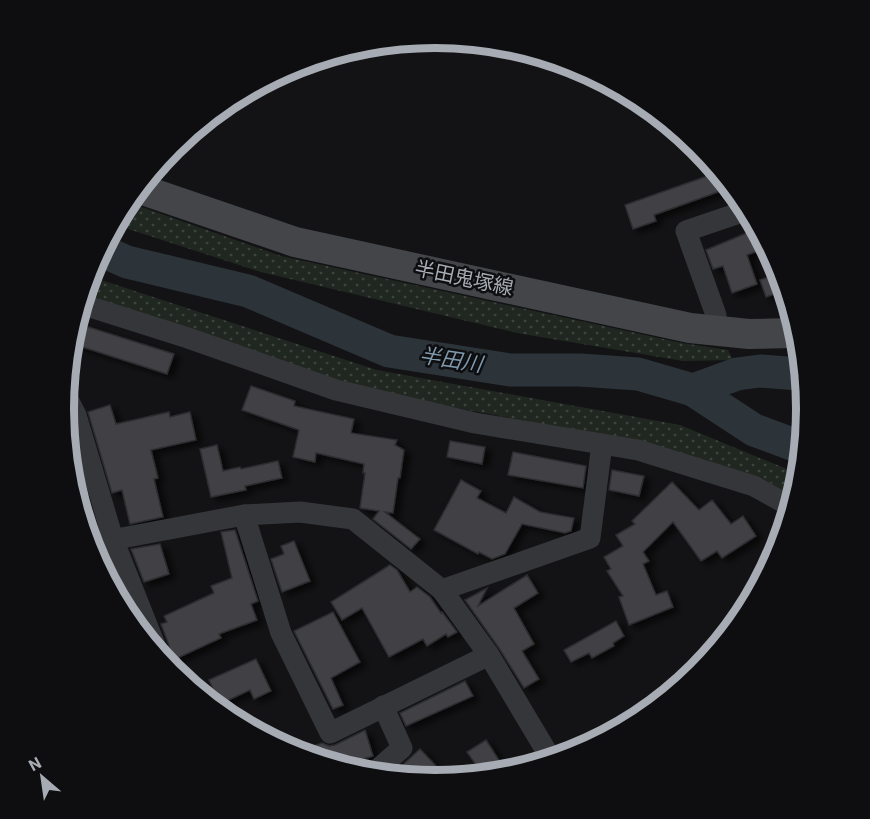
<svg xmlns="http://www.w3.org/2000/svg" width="870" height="819" viewBox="0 0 870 819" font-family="Roboto,'Noto Sans JP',sans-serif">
  <defs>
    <pattern id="grass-dots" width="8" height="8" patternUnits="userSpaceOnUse" patternTransform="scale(1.5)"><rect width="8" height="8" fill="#202720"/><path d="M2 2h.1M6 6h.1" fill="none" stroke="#3d443e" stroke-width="1.8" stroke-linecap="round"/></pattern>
    <filter id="shadow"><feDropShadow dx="6" dy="4" stdDeviation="3" flood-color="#0009"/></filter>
  </defs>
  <rect width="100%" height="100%" fill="#131315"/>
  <g fill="url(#grass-dots)">
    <polygon points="133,204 281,256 682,343 728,350 733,360 683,361 517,333 261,272 119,226"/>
    <polygon points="98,279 377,370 680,425 794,472 790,494 760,477 646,444 347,387 90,297"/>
    <polygon points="804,397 807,410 805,418 792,412 792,398"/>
  </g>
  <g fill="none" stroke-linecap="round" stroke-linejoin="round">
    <g stroke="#2c343a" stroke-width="33">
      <polyline points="102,251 127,262 248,291 389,351 510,370 580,370 638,374 693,390 754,430 800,447"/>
      <polyline points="693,390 737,374 760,371 800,374"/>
    </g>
  </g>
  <g fill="#404145" stroke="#2d2d31" stroke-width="1.5" filter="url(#shadow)">
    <polygon points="716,173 726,189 654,215 656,221 633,229 625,205"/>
    <polygon points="754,230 766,248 747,255 757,284 732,293 723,266 713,269 706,250"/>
    <polygon points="780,273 783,291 766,297 760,280"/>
    <polygon points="82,325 174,354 167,374 76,345"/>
    <polygon points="251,386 295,401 294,406 354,419 351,433 397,440 395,445 404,450 400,478 398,478 393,513 385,512 420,539 411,549 373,519 379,511 360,508 365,473 363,473 364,464 316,453 315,462 293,457 299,430 242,410"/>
    <polygon points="110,405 116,424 169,412 170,417 190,412 196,440 151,450 158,478 154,479 163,517 130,524 122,490 112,493 88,412"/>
    <polygon points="450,441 485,447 482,464 447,457"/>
    <polygon points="217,445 223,471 240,467 241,469 278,461 282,478 245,486 246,490 211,497 200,449"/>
    <polygon points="513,452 586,466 583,488 508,475"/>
    <polygon points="612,470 644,476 639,496 609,490"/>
    <polygon points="81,477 88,500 81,503 77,478"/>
    <polygon points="461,480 481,491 477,498 506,513 514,497 540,512 574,518 571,531 565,533 522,524 505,554 492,559 479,552 478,554 434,530"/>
    <polygon points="672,482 699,510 712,500 731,524 743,516 756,536 722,558 717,551 701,561 673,522 643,552 649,561 643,564 656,595 667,591 673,607 629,625 619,597 623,596 607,571 611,569 604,557 623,546 616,535 635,524 632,521"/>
    <polygon points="235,530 258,601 251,604 257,620 219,634 221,638 171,661 168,655 169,645 161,624 167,622 164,616 214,593 211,586 232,578 221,532"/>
    <polygon points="294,541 310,581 282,592 271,559 284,554 281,546"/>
    <polygon points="160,544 169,574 144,582 131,549"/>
    <polygon points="108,561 117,583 113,584 99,564"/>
    <polygon points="390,565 397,570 410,592 417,587 430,597 441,613 442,612 457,632 448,637 446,634 427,646 423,639 389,657 362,608 342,620 331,602"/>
    <polygon points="527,575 538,593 514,608 534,644 522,651 539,679 524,688 499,648 465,600 487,588 478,606"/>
    <polygon points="333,612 360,662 331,678 343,705 333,709 294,631"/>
    <polygon points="616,621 624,636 613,643 614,646 592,658 589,653 571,662 564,650"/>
    <polygon points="256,659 271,691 254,699 250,690 220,704 209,680"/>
    <polygon points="465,681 473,696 406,726 400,713"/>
    <polygon points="365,730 373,756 357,761 359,766 292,753 322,743 329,746 335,745"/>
    <polygon points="486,740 504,768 481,772 467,752"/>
    <polygon points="420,749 440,770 430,781 394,773"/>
  </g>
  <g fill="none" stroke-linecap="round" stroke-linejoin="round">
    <g stroke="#353639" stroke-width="21">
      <polyline points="84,305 188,338 336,390 475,423 638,450 754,486 788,505"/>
      <polyline points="713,331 716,315 686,231 742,212"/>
      <polyline points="66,396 76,415 113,539 157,650"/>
      <polyline points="244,515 281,633 330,733 489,655"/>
      <polyline points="90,544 244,515 300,512 353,519 442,590 489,655 551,759"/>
      <polyline points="442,590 590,538 602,444"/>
      <polyline points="377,770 402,748 383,706"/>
    </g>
    <polyline stroke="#434549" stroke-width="30" points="143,190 295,242 690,328 749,334 792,333"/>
  </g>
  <g text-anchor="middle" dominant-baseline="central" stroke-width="5" stroke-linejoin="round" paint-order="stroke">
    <g font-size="20" fill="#a6abb4" stroke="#0e0e10">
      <text transform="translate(464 278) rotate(12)">半田鬼塚線</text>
    </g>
    <g font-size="21" font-style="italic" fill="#7f99ad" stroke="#0e0e10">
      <text transform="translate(451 360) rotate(9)">半田川</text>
    </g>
  </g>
  <path d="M0 0H870V819H0ZM74 409a361 361 0 1 1 722 0a361 361 0 1 1-722 0Z" fill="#0e0e10" fill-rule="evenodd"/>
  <path fill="none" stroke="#a6abb4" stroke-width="8" d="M74 409a361 361 0 1 1 722 0a361 361 0 1 1-722 0Z"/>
  <g transform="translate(42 777) rotate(331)" stroke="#0e0e10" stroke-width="4.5" paint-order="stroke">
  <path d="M0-4.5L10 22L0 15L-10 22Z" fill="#a6abb4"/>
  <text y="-9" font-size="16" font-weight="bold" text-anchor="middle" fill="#a6abb4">N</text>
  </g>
</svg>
